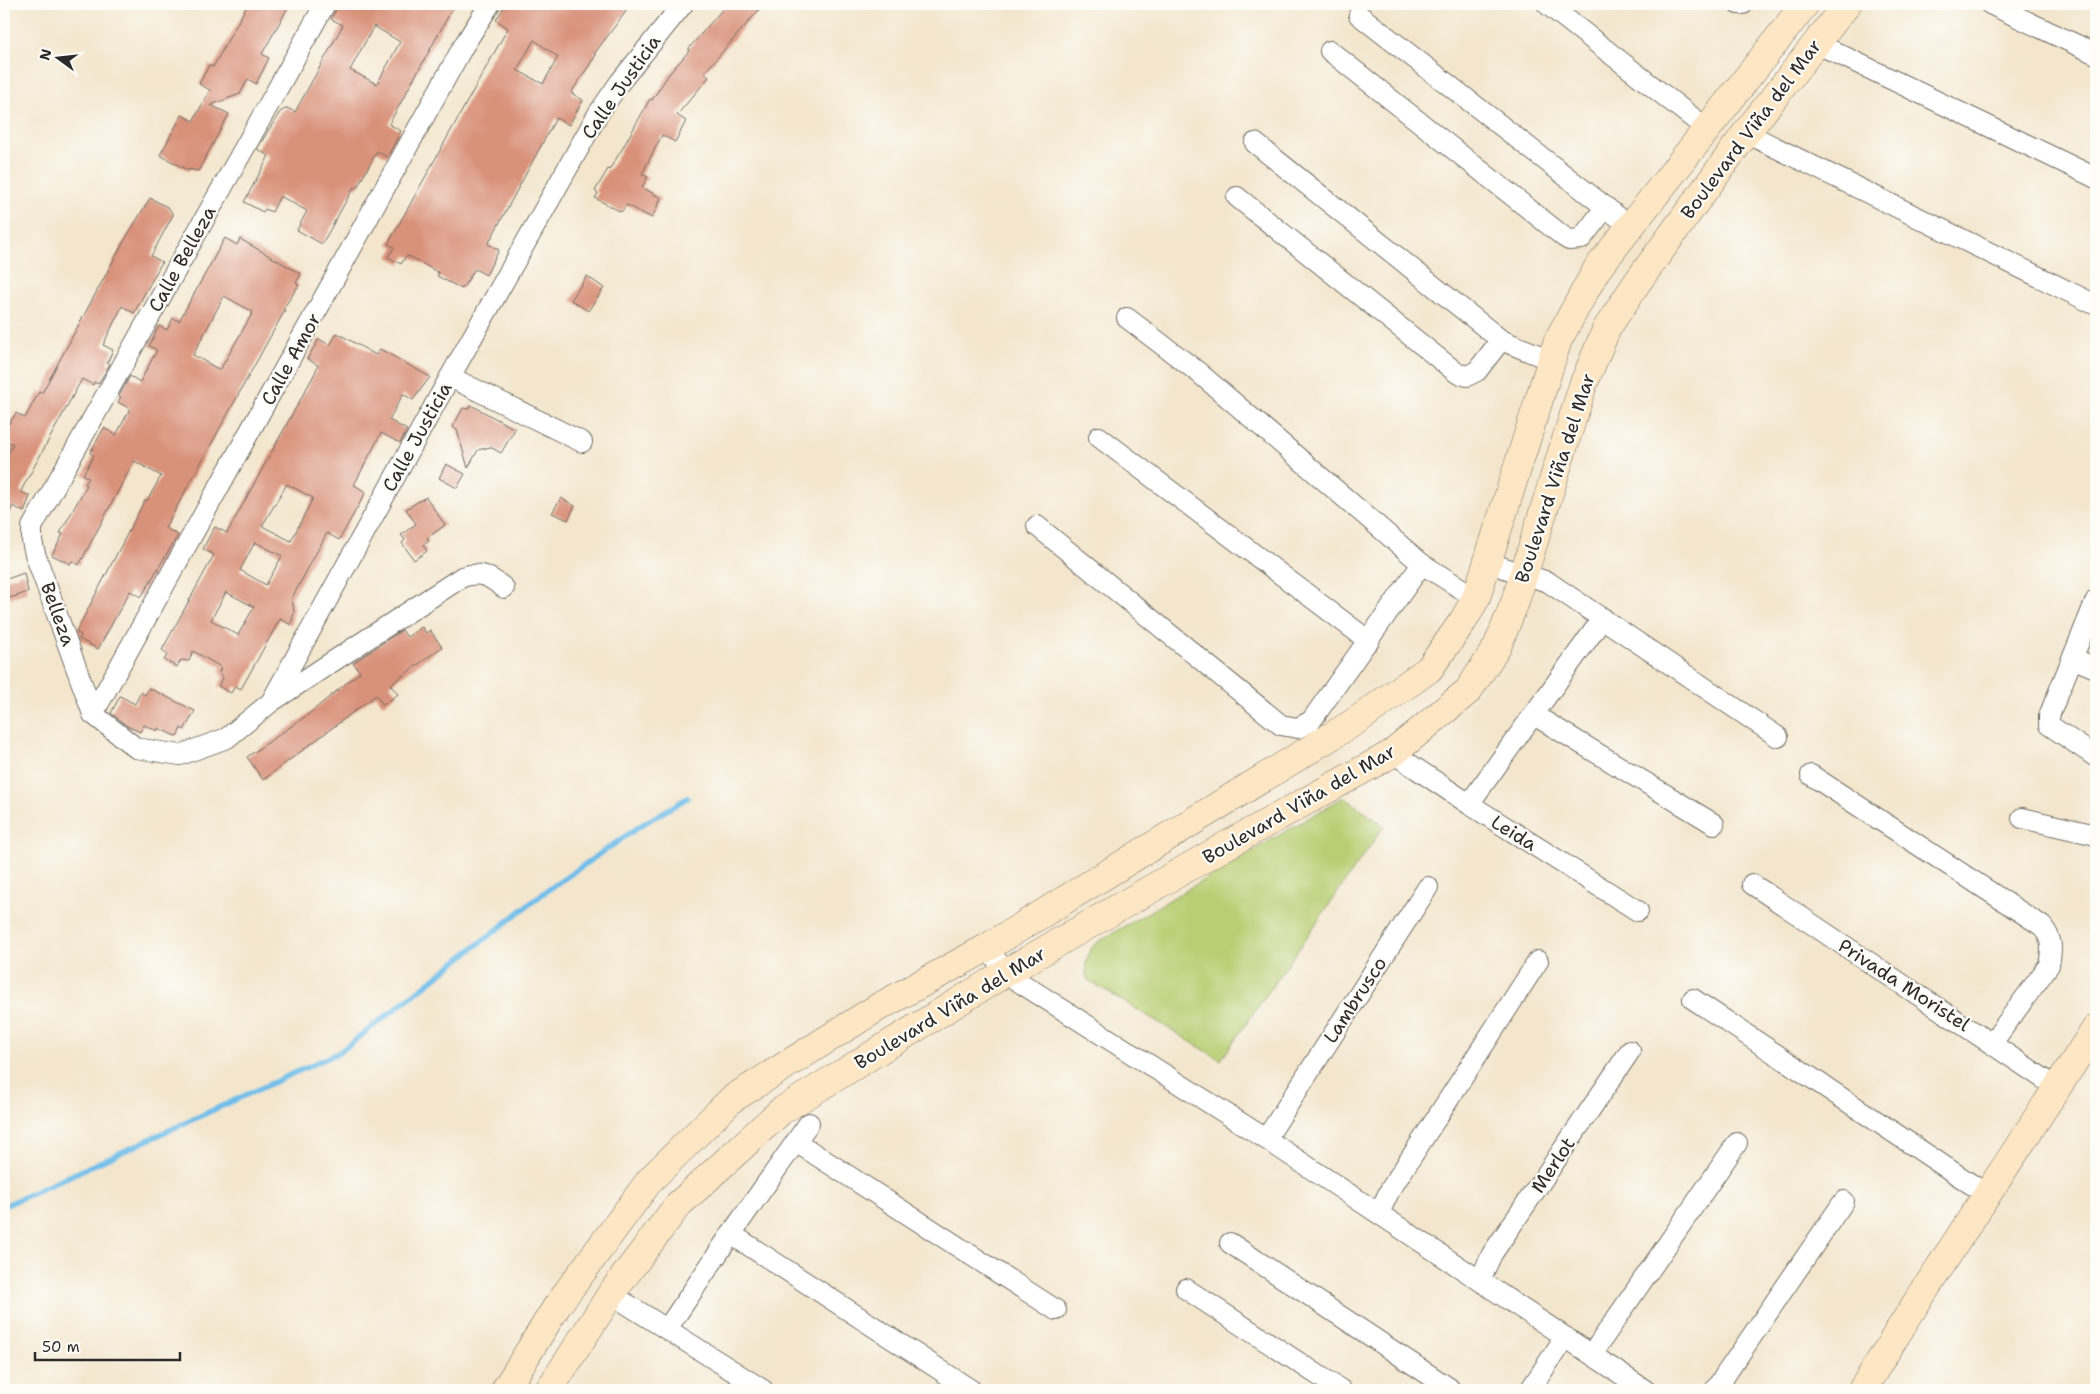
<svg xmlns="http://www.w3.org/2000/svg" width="2100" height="1394" viewBox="0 0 2100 1394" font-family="'Shantell Sans',sans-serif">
  <rect width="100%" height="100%" fill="#fdfcf7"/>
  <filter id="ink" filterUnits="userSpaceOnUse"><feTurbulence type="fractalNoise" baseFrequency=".02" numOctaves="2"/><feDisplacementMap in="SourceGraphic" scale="10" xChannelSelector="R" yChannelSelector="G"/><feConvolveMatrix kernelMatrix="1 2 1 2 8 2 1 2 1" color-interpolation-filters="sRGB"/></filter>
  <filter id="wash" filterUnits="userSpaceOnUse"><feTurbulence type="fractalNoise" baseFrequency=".0096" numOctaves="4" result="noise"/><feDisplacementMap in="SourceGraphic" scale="20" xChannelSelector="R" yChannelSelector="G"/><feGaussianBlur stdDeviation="1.12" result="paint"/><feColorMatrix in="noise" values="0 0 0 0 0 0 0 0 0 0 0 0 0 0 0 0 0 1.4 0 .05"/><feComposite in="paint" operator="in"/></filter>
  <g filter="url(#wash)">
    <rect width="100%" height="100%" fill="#f3e6cd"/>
    <path fill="#b8ce72" stroke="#727c4e" d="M1344,797L1384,826L1221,1060L1088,980C1083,967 1087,952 1096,943Z"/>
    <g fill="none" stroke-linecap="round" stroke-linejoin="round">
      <polyline stroke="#6fbeea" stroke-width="5.5" points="4,1206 340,1052 545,892 643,824 687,798"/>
    </g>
    <g id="blocks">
      <g fill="#d9927a" fill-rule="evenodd">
        <polygon points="248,4 290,4 262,54 269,58 256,84 248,79 240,94 211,105 229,114 198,171 190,169 189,171 160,155 182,115 193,121 210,90 199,84 209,65 213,67"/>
        <path d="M339,4H455L389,124L401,131L387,157L377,151L357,188L354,187L322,244L297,230L307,211L280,196L272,212L265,209L263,212L244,202L269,156L257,149L280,112L287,108L295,112L343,25L331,19ZM374,26L400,42L377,84L350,70Z"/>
        <path d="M506,4H619L627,10L594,54L596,55L571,93L583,100L569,125L556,118L488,244L499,250L486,275L475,269L462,289L437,276L439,273L411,257L406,256L401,264L388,257L394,247L388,244L508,28L496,20ZM534,40L558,57L543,84L517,70Z"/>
        <polygon points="727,4 764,4 704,73 709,77 677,115 686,121 675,142 662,135 642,174 648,177 642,187 661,198 652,218 627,205 621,212 595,198 598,193 595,191 608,169 609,170 621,151 650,99 652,100 669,74 689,51 689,48"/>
        <polygon points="150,198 169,208 173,215 151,256 162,262 134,313 122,306 103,345 113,350 107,363 110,364 98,384 94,382 93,385 82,379 23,487 21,492 30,496 24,512 13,506 4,523 4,462 13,444 4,439 4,421 9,424 16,413 25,418 39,392 42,393 124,241"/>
        <path d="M225,238L237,245L240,239L301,274L296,283L299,285L283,309L285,310L165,528L178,535L141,597L130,591L98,649L79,639L81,635L76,632L145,500L147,501L161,476L134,461L79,565L72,561L70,564L52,555L63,534L60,533L87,485L85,484L89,478L83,475L94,455L90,453L104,428L116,435L130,409L118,402L121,397L119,396L130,376L140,382L157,350L149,346L159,326L167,330L173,318L179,321ZM224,296L253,312L220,370L193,355Z"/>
        <polygon points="587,276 604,288 588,311 571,300"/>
        <path d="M337,333L376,355L380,349L430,377L413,400L403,394L389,420L407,430L400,443L381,433L354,485L366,492L339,540L327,533L292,598L294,612L291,625L280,619L241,689L235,686L231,693L218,686L223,678L219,672L221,667L193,651L189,661L181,660L177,667L164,660L168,654L162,650L214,555L203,549L210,535L215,527L227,533L315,373L318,365L307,359L319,339L330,345ZM287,484L313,498L291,541L262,526ZM255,542L282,556L266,585L240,570ZM226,592L254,607L238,635L211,620Z"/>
        <polygon points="471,405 515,429 501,453 490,447 478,450 468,468 457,430 453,427 463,408 468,409"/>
        <polygon points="446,464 465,474 457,488 439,478"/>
        <polygon points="426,497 445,525 427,538 429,541 423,545 427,551 414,560 402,543 405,540 401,535 416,524 406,509"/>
        <polygon points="561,498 575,506 568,520 552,513"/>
        <polygon points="24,573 28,592 10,598 4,580"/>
        <polygon points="422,627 426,633 430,630 442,647 390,685 398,694 383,705 376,695 263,780 247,757 306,716 360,672 353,663 402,630 407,637"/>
        <polygon points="149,688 195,711 184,730 181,728 178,735 175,736 158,728 157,731 144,725 140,732 127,726 111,713 120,696 135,704 141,692 145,695"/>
      </g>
    </g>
  </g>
  <g filter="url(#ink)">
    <use href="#blocks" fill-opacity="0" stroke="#716c64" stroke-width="1"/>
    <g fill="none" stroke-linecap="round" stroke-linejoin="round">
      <defs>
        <g id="street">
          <polyline points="1547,4 1707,129"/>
          <polyline points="1738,4 1743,4"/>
          <polyline points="1990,4 2096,54"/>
          <polyline points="1359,15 1631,227"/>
          <polyline points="1816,43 2096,178"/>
          <polyline points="1330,51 1564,237 1569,240 1581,239 1606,207"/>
          <polyline points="1746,133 2096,305"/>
          <polyline points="1255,143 1501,340 1553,361"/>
          <polyline points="1237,197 1457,373 1467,376 1477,371 1501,340"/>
          <polyline points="1127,318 1198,372 1422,564 1476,598"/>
          <polyline points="450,377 582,442"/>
          <polyline points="1099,437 1369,641"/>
          <polyline points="1037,526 1281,725 1298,728 1311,721 1422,564"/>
          <polyline points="1489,563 1548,582 1778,737"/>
          <polyline points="2096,600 2049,716 2049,725 2096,757"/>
          <polyline points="2072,658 2096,668"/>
          <path d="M274,700L462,577C481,571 489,576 504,588"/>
          <polyline points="93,714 136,748 180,755 227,738 271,702 450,377 598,114 620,82 683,4"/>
          <polyline points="93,714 464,45 490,4"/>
          <polyline points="93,714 35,554 32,541 32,527 325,4"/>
          <polyline points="1534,715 1714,824"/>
          <polyline points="1393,753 1469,804 1638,911"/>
          <path d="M1811,775L2042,926C2053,939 2052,949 2049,965L1992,1043"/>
          <polyline points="1469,804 1603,618"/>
          <polyline points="2022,818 2096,835"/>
          <polyline points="1752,884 2056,1087"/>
          <polyline points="988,947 1005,973 1266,1139 1645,1390"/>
          <polyline points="1693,999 1986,1194"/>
          <polyline points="1266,1139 1428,887"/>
          <polyline points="796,1142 1056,1310"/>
          <polyline points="1379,1213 1390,1190 1538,961"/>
          <polyline points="731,1234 971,1390"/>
          <polyline points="1230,1243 1449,1388 1449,1390"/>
          <polyline points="1480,1280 1492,1254 1630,1051"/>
          <polyline points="1186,1289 1341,1390"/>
          <polyline points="611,1294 763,1390"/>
          <polyline points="667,1329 731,1234 809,1123"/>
          <polyline points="1592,1354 1737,1143"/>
          <polyline points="1530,1390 1565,1337"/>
          <polyline points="1715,1390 1844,1201"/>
        </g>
        <g id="secondary">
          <polyline points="505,1390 557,1306 650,1180 732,1099 877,1008 988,947 1356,721 1429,669 1463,621 1476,598 1558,340 1597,269 1805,4"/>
          <polyline points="549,1390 611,1294 678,1205 781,1111 1005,973 1227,845 1393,753 1468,691 1497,647 1515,602 1583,385 1607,328 1636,284 1746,133 1847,4"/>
          <polyline points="1862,1390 1913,1308 2096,1028"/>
        </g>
      </defs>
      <use href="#street" stroke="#716c64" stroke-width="22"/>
      <use href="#secondary" stroke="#716c64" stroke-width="29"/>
      <use href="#street" stroke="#fff" stroke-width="20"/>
      <use href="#secondary" stroke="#fce6c4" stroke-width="28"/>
    </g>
  </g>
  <g text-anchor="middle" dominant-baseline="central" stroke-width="4.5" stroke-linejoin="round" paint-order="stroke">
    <g font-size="19" fill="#2b2b2b" stroke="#fdfcf7">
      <text transform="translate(621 87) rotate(-55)">Calle Justicia</text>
      <text transform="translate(1751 129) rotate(-53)">Boulevard Viña del Mar</text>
      <text transform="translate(182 259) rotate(-61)">Calle Belleza</text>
      <text transform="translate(291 359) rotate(-61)">Calle Amor</text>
      <text transform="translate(417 437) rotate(-61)">Calle Justicia</text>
      <text transform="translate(1555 478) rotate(-72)">Boulevard Viña del Mar</text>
      <text transform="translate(58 614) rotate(70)">Belleza</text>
      <text transform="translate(1299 804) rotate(-30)">Boulevard Viña del Mar</text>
      <text transform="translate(1514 833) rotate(32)">Leida</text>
      <text transform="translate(1904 985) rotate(33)">Privada Moristel</text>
      <text transform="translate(1355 1000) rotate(-57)">Lambrusco</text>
      <text transform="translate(950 1008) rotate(-31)">Boulevard Viña del Mar</text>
      <text transform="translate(1553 1165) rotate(-56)">Merlot</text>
    </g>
  </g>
  <rect width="2100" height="1394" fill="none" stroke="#fdfcf7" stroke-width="20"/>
  <g transform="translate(58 58) rotate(285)" stroke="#fdfcf7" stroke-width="4" paint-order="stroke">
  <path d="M0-4L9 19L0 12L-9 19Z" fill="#2b2b2b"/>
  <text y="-8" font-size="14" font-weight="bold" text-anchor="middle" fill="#2b2b2b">N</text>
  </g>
  <path d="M35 1352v8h145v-8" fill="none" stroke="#2b2b2b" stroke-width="2.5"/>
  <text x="42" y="1352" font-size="15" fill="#2b2b2b" stroke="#fdfcf7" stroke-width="4" paint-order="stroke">50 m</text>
</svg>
